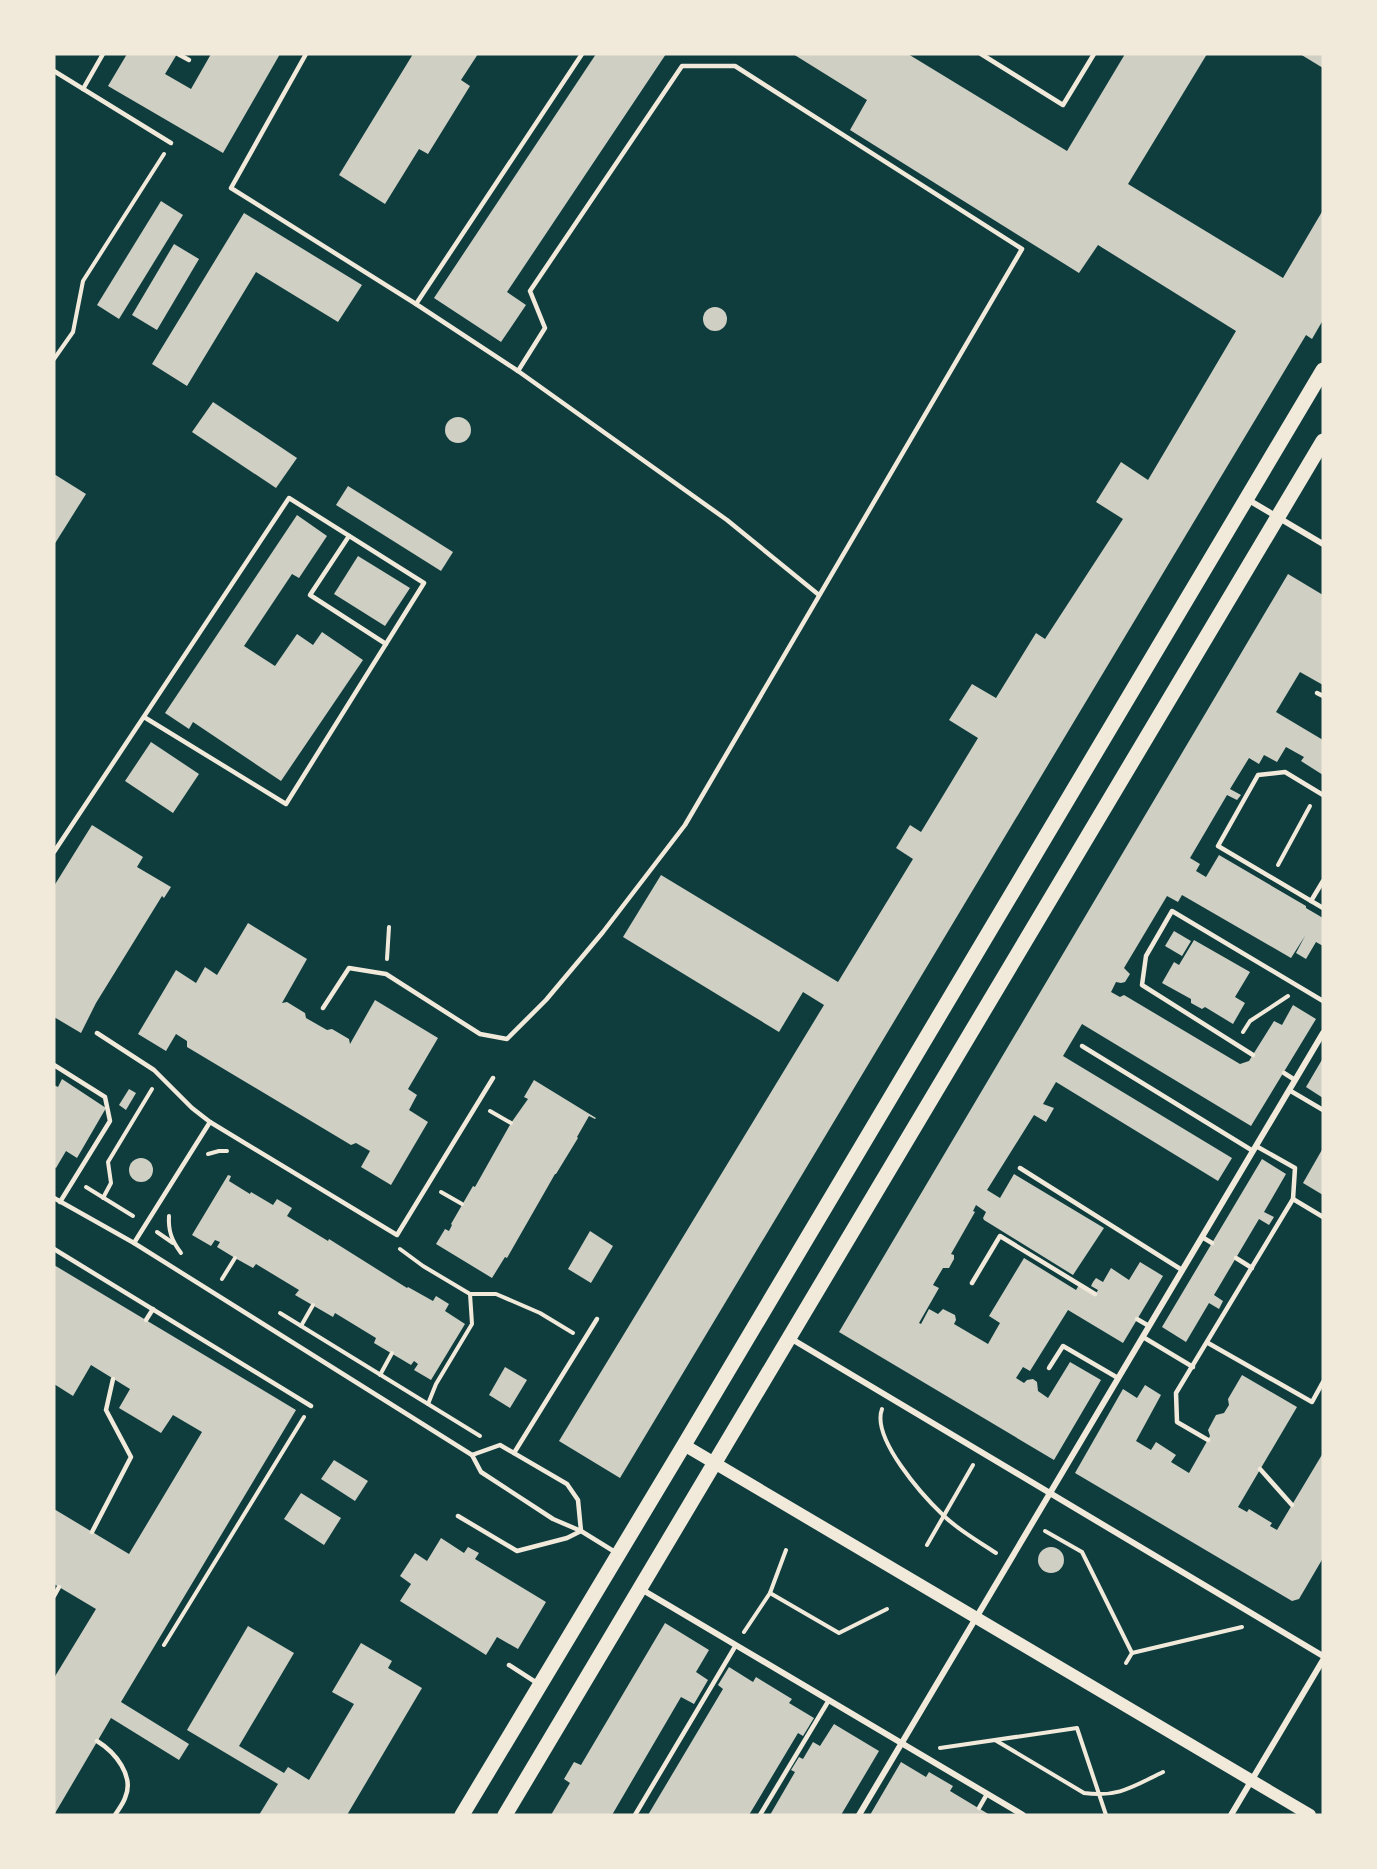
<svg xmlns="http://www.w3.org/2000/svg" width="1377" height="1869" viewBox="0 0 1377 1869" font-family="'Exo 2',sans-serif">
  <rect width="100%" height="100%" fill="#0f3d3e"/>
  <g fill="#cfcfc3">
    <polygon points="127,54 177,54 165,74 191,89 211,54 280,54 223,153 108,86"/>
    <polygon points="413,54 478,54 461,80 470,86 428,154 419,149 385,204 339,175"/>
    <polygon points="596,54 666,54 507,292 526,305 501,342 434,298"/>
    <polygon points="793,54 908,54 1067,151 1125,54 1207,54 1128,184 1283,278 1323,210 1323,320 1312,339 1306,335 620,1478 559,1441 824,1005 803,992 779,1032 623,937 661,875 838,982 913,859 896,848 910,825 921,832 978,738 949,720 972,684 996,698 1036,633 1045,639 1123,519 1096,502 1121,462 1148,480 1236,331 1098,245 1079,273 850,130 867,100"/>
    <polygon points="1300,54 1323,54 1323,68"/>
    <polygon points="161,201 183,215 119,319 97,305"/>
    <polygon points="244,213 362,285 338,322 256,272 187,386 152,364"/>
    <polygon points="174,244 199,259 157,330 132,315"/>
    <circle cx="715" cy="319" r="12"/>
    <polygon points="213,402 297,458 276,488 192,432"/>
    <circle cx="458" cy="430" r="13"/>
    <polygon points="54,474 86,494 54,545"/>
    <polygon points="348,486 453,552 441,571 336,505"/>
    <polygon points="297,515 327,536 299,578 292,574 244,646 275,666 297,634 313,645 322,632 363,660 281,781 193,722 189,729 165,713"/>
    <polygon points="358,556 410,588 385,626 334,594"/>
    <polygon points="1288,574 1323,595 1323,685 1300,672 1276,712 1323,740 1323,775 1301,761 1304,757 1286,747 1277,762 1264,755 1259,764 1249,758 1230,789 1241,795 1237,800 1227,795 1190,858 1200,864 1196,871 1206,877 1219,855 1306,906 1306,908 1323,918 1323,946 1316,942 1306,959 1296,953 1305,936 1291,958 1182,895 1178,902 1167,896 1124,968 1130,974 1125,982 1121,983 1116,982 1111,992 1120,997 1124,995 1240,1064 1249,1061 1274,1021 1282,1025 1293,1005 1316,1019 1251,1126 1082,1024 1063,1056 1232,1158 1218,1181 1056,1082 1043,1104 1054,1108 1046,1122 1034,1115 987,1190 1000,1198 1014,1174 1104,1228 1073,1275 984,1220 983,1218 986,1212 976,1205 973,1211 975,1212 951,1254 954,1255 954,1259 949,1268 943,1268 933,1285 939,1288 919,1323 921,1324 929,1309 938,1314 943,1309 955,1315 956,1320 954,1324 988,1344 1000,1323 989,1316 1024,1258 1076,1290 1079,1285 1095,1295 1098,1290 1091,1286 1093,1282 1096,1278 1103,1282 1111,1268 1129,1280 1140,1262 1163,1276 1123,1343 1068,1310 1030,1371 1023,1367 1016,1378 1024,1383 1027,1380 1033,1379 1037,1382 1038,1391 1048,1398 1070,1362 1101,1380 1054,1460 839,1332"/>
    <polygon points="151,742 199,774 173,813 125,781"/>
    <polygon points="92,825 143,857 137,867 171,887 164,898 162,896 96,1003 81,1033 54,1017 54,886"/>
    <polygon points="248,923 307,959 282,1003 287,1002 305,1013 306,1018 327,1030 332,1029 349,1039 350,1044 375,1000 438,1038 408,1089 417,1095 409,1110 428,1122 391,1185 361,1167 370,1151 356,1143 351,1145 187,1047 187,1041 176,1034 166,1051 138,1034 176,970 196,983 205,967 217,975"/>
    <polygon points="1174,931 1191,941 1182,956 1165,946"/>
    <polygon points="1194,940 1250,972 1235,997 1245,1003 1233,1024 1205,1007 1202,1009 1191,1003 1191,999 1162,983 1174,962 1179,965"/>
    <polygon points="1323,1058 1323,1098 1306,1087"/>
    <polygon points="62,1079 106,1108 77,1158 66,1151 56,1168 54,1167 54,1085 58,1087"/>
    <polygon points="534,1080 596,1118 595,1119 589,1116 577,1137 578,1138 556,1174 555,1174 507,1258 505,1257 492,1278 436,1244 445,1229 449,1231 452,1225 451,1224 473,1186 475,1187 511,1123 528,1099 524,1097"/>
    <polygon points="129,1089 136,1093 126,1110 119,1105"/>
    <polygon points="1323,1148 1323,1195 1303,1183"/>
    <circle cx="141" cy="1170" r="12"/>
    <polygon points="1262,1159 1286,1174 1264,1212 1274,1217 1269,1225 1259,1219 1214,1295 1223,1301 1219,1309 1209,1303 1186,1342 1162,1327"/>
    <polygon points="228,1175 231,1176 229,1181 250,1194 251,1192 273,1205 277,1199 292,1208 287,1216 328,1241 329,1239 407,1288 408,1287 433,1301 436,1296 449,1304 445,1311 465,1324 431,1380 414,1370 418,1364 414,1361 411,1365 374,1343 376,1338 335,1313 333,1317 295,1295 299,1290 256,1264 253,1268 235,1258 217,1247 220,1242 215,1240 211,1246 192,1235"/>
    <polygon points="590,1231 613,1246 591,1283 568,1269"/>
    <polygon points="54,1265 296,1410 121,1702 189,1744 179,1760 111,1718 54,1815 54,1678 96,1609 54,1584 54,1509 129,1554 202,1432 173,1415 161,1433 119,1408 130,1389 91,1365 73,1396 54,1384"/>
    <polygon points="505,1367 527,1380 510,1408 489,1395"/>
    <polygon points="1242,1375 1297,1407 1238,1507 1247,1512 1249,1509 1272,1523 1270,1526 1277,1530 1323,1453 1323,1558 1299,1599 1292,1601 1075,1473 1123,1389 1137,1398 1145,1385 1161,1395 1136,1441 1151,1450 1156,1442 1176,1455 1171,1462 1189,1473 1210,1436 1208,1430 1216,1415 1224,1413 1229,1405 1228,1399"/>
    <polygon points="334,1460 368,1481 355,1501 321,1479"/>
    <polygon points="301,1493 341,1518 324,1545 284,1519"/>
    <polygon points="441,1538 464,1553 468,1547 479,1553 475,1559 546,1602 518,1649 497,1637 486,1655 400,1601 411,1584 400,1576 415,1553 427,1561"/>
    <circle cx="1051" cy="1560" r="13"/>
    <polygon points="665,1623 709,1650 696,1672 708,1680 694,1704 681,1697 612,1815 551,1815 570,1783 564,1779 574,1762 581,1765"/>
    <polygon points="248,1626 294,1653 239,1746 284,1773 288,1767 309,1780 354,1704 332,1692 361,1643 392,1661 388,1668 422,1688 347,1815 259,1815 278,1784 187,1730"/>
    <polygon points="729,1667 753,1682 756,1677 792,1699 789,1703 814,1718 803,1736 798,1733 749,1815 648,1815 723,1689 718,1685"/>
    <polygon points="834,1724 879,1751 841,1815 770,1815 795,1772 791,1770 799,1757 803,1759 813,1742 820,1746"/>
    <polygon points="901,1762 926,1777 929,1772 953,1786 950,1791 990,1815 870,1815"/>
  </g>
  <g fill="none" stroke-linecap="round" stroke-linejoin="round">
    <g stroke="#f1e9da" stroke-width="4">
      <polyline points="54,359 73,332 83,281 164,154"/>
      <polyline points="1278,865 1310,806"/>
      <polyline points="387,959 389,927"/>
      <polyline points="1243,1032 1250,1021 1288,996"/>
      <polyline points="490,1111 511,1123"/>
      <polyline points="208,1154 219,1151 227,1151"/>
      <polyline points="86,1187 133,1216"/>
      <polyline points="441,1192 462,1204"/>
      <polyline points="103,1198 111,1183 108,1162 152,1089"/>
      <path d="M169,1216C168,1231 172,1241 181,1253"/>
      <polyline points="157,1232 173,1243"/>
      <polyline points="400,1249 423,1266 470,1294 496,1294 540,1313 573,1333"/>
      <polyline points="222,1279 235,1258"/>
      <polyline points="280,1313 480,1436"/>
      <polyline points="301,1326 313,1305"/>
      <polyline points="380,1375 392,1353"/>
      <polyline points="428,1404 436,1384 472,1324 470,1294"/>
      <path d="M882,1409C871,1438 923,1496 943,1515C958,1530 978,1541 996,1553"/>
      <polyline points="1045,1531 1082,1552 1132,1653 1126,1663"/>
      <polyline points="927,1545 973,1465"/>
      <polyline points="770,1593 839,1633 887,1609"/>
      <polyline points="744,1632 770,1593 786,1550"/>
      <polyline points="164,1645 304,1417"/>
      <polyline points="1132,1653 1242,1627"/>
      <path d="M995,1740L1084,1793C1118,1798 1134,1786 1163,1772"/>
      <polyline points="940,1748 1077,1728 1106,1815"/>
    </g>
    <g stroke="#f1e9da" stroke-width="4.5">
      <polyline points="178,54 189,60"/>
      <polyline points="306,54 231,188 416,304"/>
      <polyline points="582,54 416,304 518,371 727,520 819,595"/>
      <polyline points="981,54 1063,105 1094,54"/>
      <polyline points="54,71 171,143"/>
      <polyline points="83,89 103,54"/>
      <polyline points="349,536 310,595 386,644"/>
      <polyline points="1317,693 1323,696"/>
      <polyline points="1323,795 1285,772 1258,775 1218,846 1323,908"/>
      <polyline points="54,852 289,498 424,583 286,804 144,717"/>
      <polyline points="1311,901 1323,881"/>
      <polyline points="323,1008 349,968 386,974 480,1034 507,1039 546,1000 603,932 685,825 1022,249 735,66 682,66 530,291 545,328 518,371"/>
      <polyline points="97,1033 154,1070 192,1108 210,1122 397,1235 493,1078"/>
      <polyline points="1082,1046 1253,1151"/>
      <polyline points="1253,1055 1142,985 1146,956 1172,911 1323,1001"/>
      <polyline points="54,1065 105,1097 110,1121 60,1202"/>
      <polyline points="1284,1073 1295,1080"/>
      <polyline points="1289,1090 1323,1110"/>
      <polyline points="1020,1168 1182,1270"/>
      <polyline points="54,1198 134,1243 472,1455 481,1472 553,1519 581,1531 615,1552"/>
      <polyline points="1293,1199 1323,1217"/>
      <polyline points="1202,1237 1212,1243"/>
      <polyline points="134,1243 210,1122"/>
      <polyline points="54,1249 311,1406"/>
      <polyline points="1236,1258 1252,1268"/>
      <polyline points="972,1283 1000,1236 1095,1294"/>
      <polyline points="1137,1319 1149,1326"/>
      <polyline points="146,1320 153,1309"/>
      <polyline points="1143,1337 1193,1367"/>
      <polyline points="1208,1343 1312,1402 1323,1382"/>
      <polyline points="1049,1368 1063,1346 1118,1378"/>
      <polyline points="1208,1440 1177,1422 1176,1393 1293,1199 1295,1168 1256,1146"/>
      <polyline points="514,1453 597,1319"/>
      <polyline points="472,1455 500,1445 567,1484 578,1500 581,1531"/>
      <polyline points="1260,1469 1292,1505"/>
      <polyline points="458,1516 517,1551 567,1538 581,1531"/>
      <polyline points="92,1532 131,1457 106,1410 113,1379"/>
      <polyline points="54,1596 59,1587"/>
      <polyline points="509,1665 537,1683"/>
      <path d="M97,1741C115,1752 135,1776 125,1798C123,1804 118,1810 115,1815"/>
      <polyline points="979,1808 987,1794"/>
      <polyline points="635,1815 736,1645"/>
      <polyline points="760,1815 829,1700"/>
    </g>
    <g stroke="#f1e9da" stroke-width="6">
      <polyline points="1247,499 1323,544"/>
      <polyline points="790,1338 1323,1656"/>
      <polyline points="641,1589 1023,1815"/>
      <polyline points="859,1815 1323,1033"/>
      <polyline points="1231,1815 1323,1660"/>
    </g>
    <polyline stroke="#f1e9da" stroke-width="12" points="684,1445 1310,1815"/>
    <g stroke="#f1e9da" stroke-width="15">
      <polyline points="462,1815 684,1445 1323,370"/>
      <polyline points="505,1815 1323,441"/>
    </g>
  </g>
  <rect width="1377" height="1869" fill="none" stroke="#f1e9da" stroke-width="111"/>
</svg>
